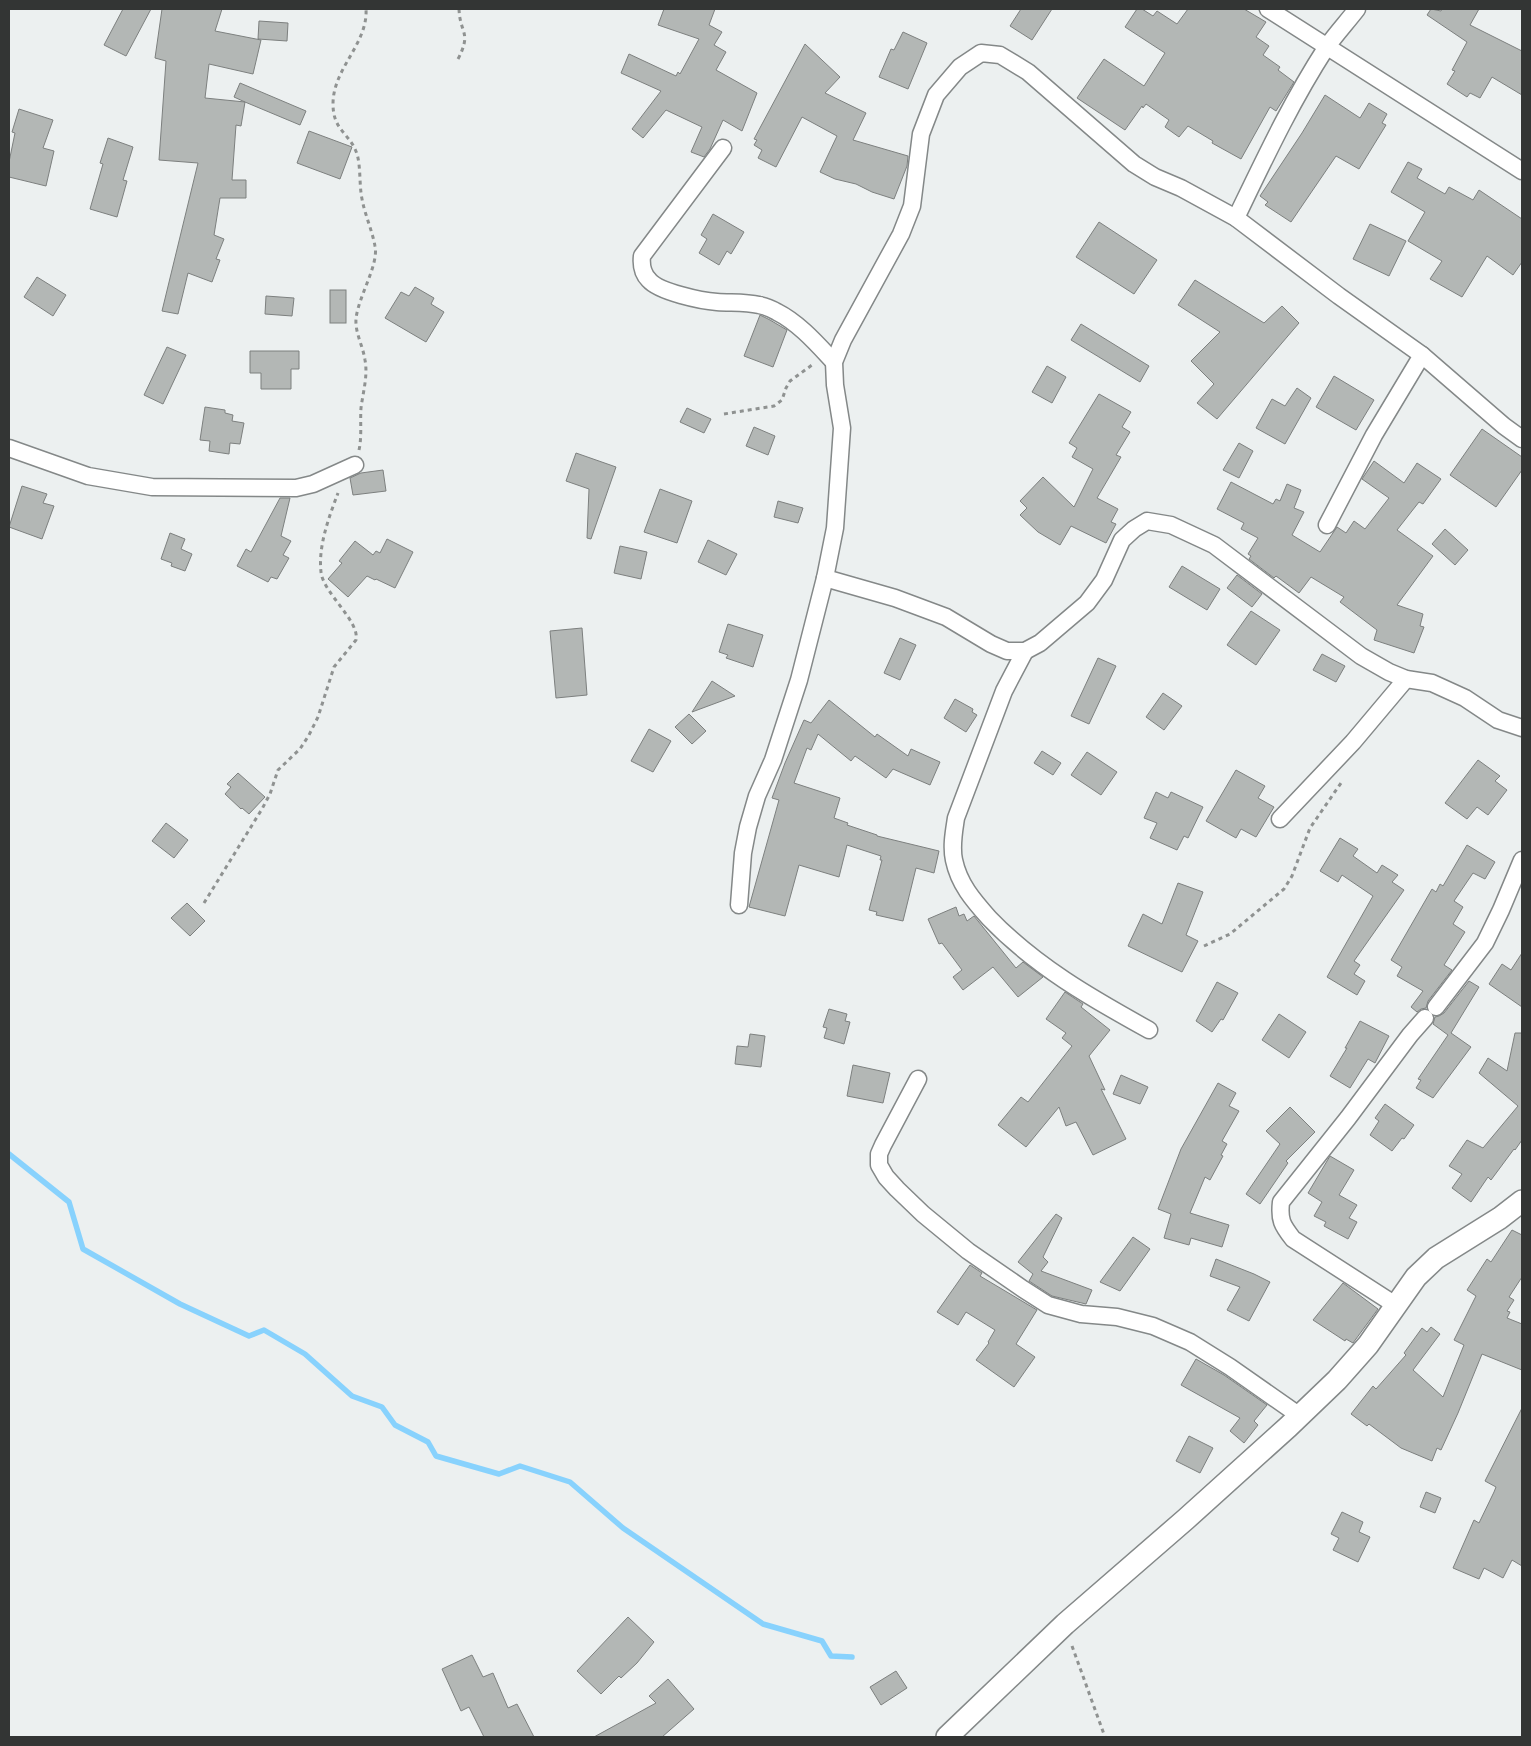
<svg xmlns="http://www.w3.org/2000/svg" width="1531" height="1746" viewBox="0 0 1531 1746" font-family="Jost,sans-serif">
  <rect width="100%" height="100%" fill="#ecf0f0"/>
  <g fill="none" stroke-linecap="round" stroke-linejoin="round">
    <polyline stroke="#88d2fd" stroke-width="5.5" points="9,1154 69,1202 83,1249 180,1304 249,1336 264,1330 305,1354 352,1396 382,1407 395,1425 428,1442 436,1456 499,1474 520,1466 570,1482 623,1528 763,1624 822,1641 831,1656 852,1657"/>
  </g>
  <g fill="#b3b7b5" stroke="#7d807f">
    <polygon points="123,9 151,9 126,56 104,45"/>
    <polygon points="162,9 222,9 215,31 261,40 253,74 209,64 205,98 245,102 234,97 240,83 306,111 300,125 245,102 241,126 236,125 232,180 246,180 246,198 220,198 214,235 224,239 216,259 220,260 212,282 188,273 178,314 162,311 198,163 159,160 166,61 155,58"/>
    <polygon points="664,9 715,9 709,25 722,32 714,45 726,52 716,70 757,93 742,131 723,120 710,149 704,157 691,152 702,127 666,110 643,138 632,129 661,91 621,73 629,54 676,76 678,72 680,74 699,39 658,25"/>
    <polygon points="1021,9 1052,9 1032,40 1010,26"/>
    <polygon points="1137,9 1142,9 1153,16 1157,11 1177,24 1188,9 1244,9 1266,22 1256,37 1269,46 1263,55 1280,67 1278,70 1294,82 1276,111 1270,107 1241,159 1212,143 1213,141 1188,126 1179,137 1165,127 1169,120 1146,104 1143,108 1142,106 1125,130 1077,98 1104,59 1144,86 1165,53 1125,27"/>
    <polygon points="1431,9 1441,11 1442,9 1479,9 1470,25 1522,51 1522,95 1492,77 1480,98 1470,93 1467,97 1447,84 1455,71 1452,70 1467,42 1427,15"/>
    <polygon points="259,21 288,23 287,41 258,39"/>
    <polygon points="903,32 927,43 908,89 879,77 891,49 894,50"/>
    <polygon points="805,44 840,77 825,93 866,113 853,140 908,156 907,166 894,199 872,192 856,184 835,179 820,172 837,136 802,117 776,167 758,158 762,150 754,145 757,140 754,139"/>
    <polygon points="1325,95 1360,118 1369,103 1387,114 1382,123 1386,125 1359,169 1336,156 1291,222 1265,205 1268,202 1260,196 1302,133"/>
    <polygon points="19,109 53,120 43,148 54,151 46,186 9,177 9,162 15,133 12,132"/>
    <polygon points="309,131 352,147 340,179 297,163"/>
    <polygon points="108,138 133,147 123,180 127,181 117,217 90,209 103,164 100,163"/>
    <polygon points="1408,162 1422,169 1417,178 1445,194 1449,187 1473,200 1479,190 1522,219 1522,262 1513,275 1487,256 1462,297 1430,279 1442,261 1408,241 1425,212 1391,192"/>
    <polygon points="713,214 744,232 731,254 727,251 719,265 699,253 707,239 701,235"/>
    <polygon points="1099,222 1157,260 1134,294 1076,257"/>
    <polygon points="1370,224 1406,241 1389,276 1353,259"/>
    <polygon points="37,277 66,295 53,316 24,297"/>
    <polygon points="1195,280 1264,323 1282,306 1299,323 1217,419 1197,403 1214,384 1191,361 1220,332 1178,305"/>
    <polygon points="415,287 434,298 431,304 444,312 426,342 385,318 401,292 409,296"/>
    <rect x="330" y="290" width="16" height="33"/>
    <polygon points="266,296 294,298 292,316 265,314"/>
    <polygon points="760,315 770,320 787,330 773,367 744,356"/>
    <polygon points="1081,324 1149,366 1140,382 1071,340"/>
    <polygon points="167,347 186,355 163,404 144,395"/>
    <polygon points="250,351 299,351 299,369 291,369 291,389 261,389 261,373 250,373"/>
    <polygon points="1047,366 1066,377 1052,403 1032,392"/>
    <polygon points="1334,376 1374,400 1356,430 1316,407"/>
    <polygon points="1297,388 1311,398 1285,444 1256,428 1272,399 1285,406"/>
    <polygon points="1099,394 1131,412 1122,427 1130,432 1116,455 1121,457 1097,498 1118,509 1111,522 1116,524 1106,543 1071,526 1060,545 1038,532 1020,515 1027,508 1020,501 1043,477 1074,507 1093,469 1072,457 1077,448 1069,443"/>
    <polygon points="205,407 225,410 225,413 233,415 232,421 244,423 240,444 230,443 229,454 209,451 210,441 200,440"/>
    <polygon points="687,408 711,419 704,433 680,422"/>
    <polygon points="754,427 775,436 768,455 746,446"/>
    <polygon points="1482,429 1522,457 1522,470 1496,507 1450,475"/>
    <polygon points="1239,443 1253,451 1239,478 1223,470"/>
    <polygon points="576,453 616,467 591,539 587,538 589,489 566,481"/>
    <polygon points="1374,461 1404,483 1417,463 1441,479 1423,504 1419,502 1397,530 1433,556 1397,605 1423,614 1420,626 1424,627 1414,653 1374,640 1377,630 1340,602 1344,597 1311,577 1299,593 1276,576 1274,578 1249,559 1251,556 1248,554 1258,538 1241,529 1244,523 1217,509 1231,482 1273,504 1276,499 1280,501 1287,484 1301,490 1294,508 1304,512 1292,535 1320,552 1337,527 1346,533 1354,521 1365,529 1389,498 1362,479"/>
    <polygon points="383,470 386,491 353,495 350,478 361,473"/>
    <polygon points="22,486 47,494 43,503 54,506 42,539 9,527"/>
    <polygon points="660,489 692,501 677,543 644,532"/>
    <polygon points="280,498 290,498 281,536 291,541 283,555 289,558 277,579 271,577 268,582 237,566 246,549 251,552"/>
    <polygon points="778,501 803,508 798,523 774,517"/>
    <polygon points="1445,529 1468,550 1455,565 1432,544"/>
    <polygon points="170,533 185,539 181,549 192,554 185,571 171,566 172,563 161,559"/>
    <polygon points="387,539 413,552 395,588 376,579 375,580 367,576 348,597 328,579 342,563 339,561 355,541 373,555 376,551 380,553"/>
    <polygon points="708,540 737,554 726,575 698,562"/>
    <polygon points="620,546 647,552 641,579 614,573"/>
    <polygon points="1182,566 1220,589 1207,610 1169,587"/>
    <polygon points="1237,575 1262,594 1252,607 1227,588"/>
    <polygon points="1251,611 1280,630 1256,665 1227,645"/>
    <polygon points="728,624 763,635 753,667 726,658 728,655 719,652"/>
    <polygon points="582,628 587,695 556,698 550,631"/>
    <polygon points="900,638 916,645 900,680 884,673"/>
    <polygon points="1322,654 1345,666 1336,682 1313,670"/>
    <polygon points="1098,658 1116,666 1089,724 1071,716"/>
    <polygon points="712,681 735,696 692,712"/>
    <polygon points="1163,693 1182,706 1164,730 1146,717"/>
    <polygon points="955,699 973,709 972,712 977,715 966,732 944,718"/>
    <polygon points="829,700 875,737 877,734 908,756 911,749 940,762 930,785 893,769 886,778 855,756 851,761 818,734 811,750 807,748 794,783 840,798 834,818 848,823 847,825 877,835 877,836 939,851 934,873 916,868 903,921 876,915 877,912 869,910 882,860 880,860 881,856 847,845 839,877 799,865 785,916 749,907 779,800 772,798 785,763 804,720 811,723"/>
    <polygon points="689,714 706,731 692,744 675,727"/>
    <polygon points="649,729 671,741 653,772 631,761"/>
    <polygon points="1042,751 1061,763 1053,775 1034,763"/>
    <polygon points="1087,752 1117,772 1101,795 1071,775"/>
    <polygon points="1478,760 1500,776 1495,781 1507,790 1488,815 1477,807 1467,819 1445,803"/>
    <polygon points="1236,770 1265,786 1258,798 1274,807 1256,837 1241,829 1236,838 1206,821"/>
    <polygon points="238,773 265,797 249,814 242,808 241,809 225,794 231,787 227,784"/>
    <polygon points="1156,792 1168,798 1171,792 1203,807 1188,838 1184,836 1177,850 1150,838 1157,823 1144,818"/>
    <polygon points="166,823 188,840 174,858 152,841"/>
    <polygon points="1340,838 1358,849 1353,856 1377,873 1382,865 1398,875 1392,882 1404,890 1354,961 1360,965 1354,974 1365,981 1357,995 1327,977 1373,896 1342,875 1338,882 1320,871"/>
    <polygon points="1467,845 1495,862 1485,879 1473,873 1454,901 1463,907 1453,924 1465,932 1444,965 1452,970 1428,1001 1426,1008 1421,1009 1417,1012 1411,1007 1423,991 1397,976 1402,967 1391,960 1432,889 1436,892 1440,884 1443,886"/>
    <polygon points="1178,883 1203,892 1186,935 1198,941 1182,972 1128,946 1143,914 1162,924"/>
    <polygon points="187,903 205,921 190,936 171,918"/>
    <polygon points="956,907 959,916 964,914 967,921 974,916 1016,968 1023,962 1043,977 1018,997 993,967 963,990 953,977 962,970 942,943 939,944 928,919"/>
    <polygon points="1522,953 1522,1007 1489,984 1502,964 1511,970"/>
    <polygon points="1469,981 1479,987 1451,1033 1471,1047 1433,1098 1416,1088 1421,1080 1418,1079 1448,1035 1433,1024 1435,1017 1439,1016 1444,1013"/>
    <polygon points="1217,982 1238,993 1223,1020 1221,1019 1212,1032 1196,1021"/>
    <polygon points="1065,992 1083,1004 1081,1007 1110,1030 1089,1056 1105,1090 1101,1089 1126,1139 1093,1155 1076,1122 1066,1126 1059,1107 1026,1147 998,1125 1021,1097 1028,1102 1072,1046 1062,1038 1066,1033 1046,1019"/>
    <polygon points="829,1009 847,1014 845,1021 850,1022 844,1044 824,1038 827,1028 823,1027"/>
    <polygon points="1279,1014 1306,1032 1289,1058 1262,1040"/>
    <polygon points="1360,1021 1389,1036 1375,1063 1368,1059 1350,1088 1330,1076 1347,1048 1345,1048"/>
    <polygon points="1515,1033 1522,1033 1522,1140 1515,1150 1514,1149 1491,1180 1488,1177 1471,1202 1452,1188 1462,1174 1449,1166 1467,1140 1483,1148 1518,1106 1479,1073 1488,1058 1507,1071"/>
    <polygon points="750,1034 765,1036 761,1067 735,1064 737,1046 748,1047"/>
    <polygon points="853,1065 890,1073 883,1103 847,1096"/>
    <polygon points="1121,1075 1148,1087 1140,1104 1113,1094"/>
    <polygon points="1218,1083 1236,1093 1229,1106 1239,1111 1222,1141 1227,1144 1221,1155 1223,1156 1210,1180 1205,1177 1190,1213 1229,1225 1222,1247 1191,1238 1189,1245 1164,1238 1171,1214 1158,1209 1181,1149"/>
    <polygon points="1385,1104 1414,1125 1404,1139 1402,1138 1392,1151 1370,1135 1379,1121 1375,1118"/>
    <polygon points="1290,1107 1315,1132 1286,1161 1288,1163 1260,1204 1246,1194 1280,1144 1266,1131"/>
    <polygon points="1330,1156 1354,1170 1339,1195 1357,1205 1349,1218 1357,1222 1348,1239 1324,1226 1326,1222 1314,1216 1322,1202 1308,1193"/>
    <polygon points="1056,1214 1062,1218 1043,1257 1048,1262 1041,1271 1092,1290 1086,1304 1052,1296 1029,1281 1033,1274 1018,1262"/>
    <polygon points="1512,1230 1522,1235 1522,1277 1509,1297 1514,1300 1507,1311 1510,1312 1507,1318 1522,1324 1522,1370 1482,1354 1458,1413 1441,1450 1437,1448 1432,1461 1401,1448 1369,1424 1367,1426 1351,1414 1373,1386 1376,1389 1406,1355 1404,1353 1422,1328 1427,1332 1431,1327 1440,1334 1413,1370 1443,1397 1464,1345 1454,1340 1476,1296 1467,1290 1487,1259 1491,1262"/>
    <polygon points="1133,1237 1150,1249 1120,1291 1100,1282"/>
    <polygon points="1216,1259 1254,1274 1270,1282 1249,1321 1227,1310 1240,1287 1210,1276"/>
    <polygon points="970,1265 982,1273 980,1276 1037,1310 1016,1344 1035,1357 1014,1387 976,1360 989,1343 988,1342 995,1330 966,1312 958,1325 937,1312"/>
    <polygon points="1343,1283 1378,1309 1353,1343 1346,1339 1345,1341 1313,1320"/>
    <polygon points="1196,1359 1224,1375 1267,1405 1254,1421 1258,1425 1244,1443 1230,1431 1240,1418 1181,1385"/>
    <polygon points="1522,1408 1522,1566 1512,1560 1503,1578 1484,1568 1479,1579 1453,1568 1474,1520 1479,1523 1494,1492 1496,1487 1485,1481"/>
    <polygon points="1189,1436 1213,1448 1200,1473 1176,1461"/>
    <polygon points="1426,1492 1441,1498 1435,1513 1420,1507"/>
    <polygon points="1342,1512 1363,1522 1359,1532 1370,1537 1358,1562 1333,1550 1339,1538 1331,1534"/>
    <polygon points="628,1617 654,1642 637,1663 621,1678 619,1676 601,1694 577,1671"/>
    <polygon points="472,1655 483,1677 493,1673 508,1708 517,1704 534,1737 484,1737 469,1707 461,1711 442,1669"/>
    <polygon points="896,1671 907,1688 881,1705 870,1687"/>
    <polygon points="668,1679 694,1709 662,1737 594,1737 656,1703 649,1696"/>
  </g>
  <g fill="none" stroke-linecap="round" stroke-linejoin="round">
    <defs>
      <g id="minor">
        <polyline points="1268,9 1522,171"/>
        <path d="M723,148L642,256C641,265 642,273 649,280C659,292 702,301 717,302C731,303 746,302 759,305C765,306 772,309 777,312C799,323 818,345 834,362"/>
        <path d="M1236,218C1264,160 1291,102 1326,48C1335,35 1347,22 1357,9"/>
        <polyline points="9,448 88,476 152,487 296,488 313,484 355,465"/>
        <polyline points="1327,525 1374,435 1422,355"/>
        <polyline points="825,578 895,598 946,617 991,644 1007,651 1025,651 1040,643 1087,603 1104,580 1122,540 1134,529 1147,521 1171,525 1214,545 1361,656 1389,672 1406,679 1432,683 1465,698 1498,720 1522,728"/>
        <path d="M1025,651L1004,691L956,818C954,831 951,846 954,860C959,884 973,900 989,918C1035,966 1091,998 1149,1030"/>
        <polyline points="1280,819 1353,742 1406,679"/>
        <polyline points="739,905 743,853 748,827 757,796 773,760 799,680 825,578 835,528 842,428 835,385 834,362 843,340 901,234 912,206 921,134 936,95 960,67 981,53 1000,55 1028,72 1134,164 1155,177 1181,188 1236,218 1339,296 1422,355 1504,426 1522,439"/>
        <polyline points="1436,1007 1485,943 1501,910 1522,860"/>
        <polyline points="918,1079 883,1145 879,1154 879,1165 886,1177 897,1189 923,1214 968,1251 1023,1289 1048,1305 1081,1314 1117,1317 1153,1326 1190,1342 1230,1367 1300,1416"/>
        <path d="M1397,1306L1293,1239C1282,1225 1279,1220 1281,1202L1348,1118L1410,1035L1425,1018"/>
      </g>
      <polyline id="tertiary" points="947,1737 1065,1624 1186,1519 1288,1427 1337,1380 1368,1345 1416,1277 1436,1258 1500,1218 1522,1201"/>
    </defs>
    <use href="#minor" stroke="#848888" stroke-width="19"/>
    <use href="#tertiary" stroke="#848888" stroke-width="24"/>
    <g stroke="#8f9291" stroke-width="3" stroke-dasharray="4 4" stroke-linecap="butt">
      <path d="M458,59C472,32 460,34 459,9"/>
      <polyline points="724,414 774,406 782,400 786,388 790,381 812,365"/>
      <path d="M359,450C362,437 360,422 361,408C363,392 368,376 365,360C363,346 355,333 356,319C358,297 379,265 375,246C372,230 365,215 362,199C359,184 361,168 357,154C350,133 333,131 333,104C333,68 368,44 366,9"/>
      <path d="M204,903L262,809L270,794L278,770L300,749L309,735L318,717L334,667L356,640C360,621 323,593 321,572C318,546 329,517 338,493"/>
      <polyline points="1204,946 1230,934 1284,889 1292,876 1310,828 1341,783"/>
      <polyline points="1072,1646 1105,1737"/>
    </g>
    <use href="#minor" stroke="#fff" stroke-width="16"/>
    <use href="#tertiary" stroke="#fff" stroke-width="21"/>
  </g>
  <rect width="1531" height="1746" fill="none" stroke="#333534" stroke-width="20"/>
</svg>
